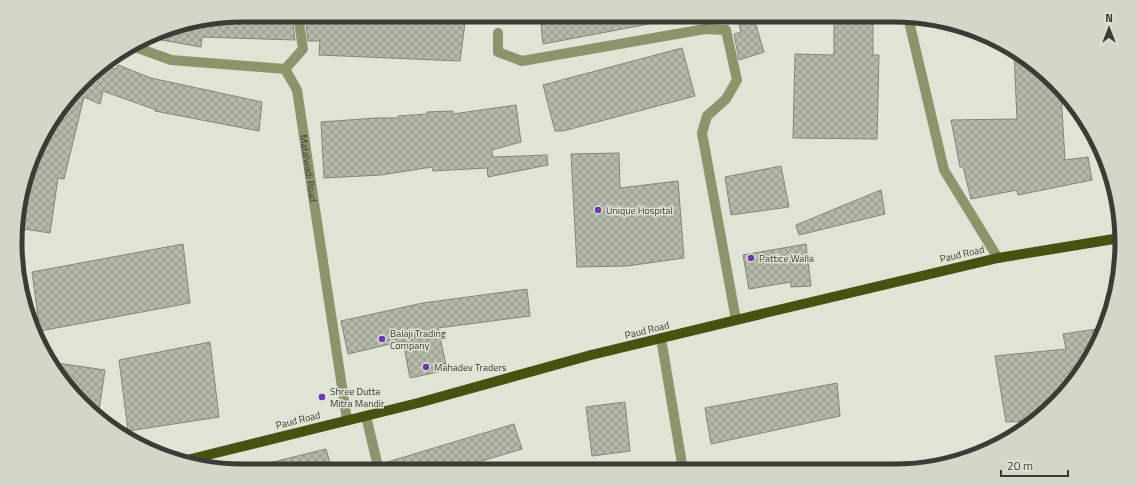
<svg xmlns="http://www.w3.org/2000/svg" width="1137" height="486" viewBox="0 0 1137 486" font-family="'Titillium Web',sans-serif">
  <defs>
    <pattern id="building-cross-hatch" width="8" height="8" patternUnits="userSpaceOnUse"><rect width="8" height="8" fill="#b5b9aa"/><path d="M0 0l8 8M0 8l8-8" fill="none" stroke="#94988b"/></pattern>
  </defs>
  <rect width="100%" height="100%" fill="#dfe4d4"/>
  <g fill="url(#building-cross-hatch)" stroke="#828678">
    <polygon points="243,15 292,15 295,40 202,37 201,47 150,38 170,27"/>
    <polygon points="305,15 466,15 460,61 319,55 320,41 308,41"/>
    <polygon points="540,15 648,15 649,24 543,44"/>
    <polygon points="737,15 753,15 764,52 739,60 734,34 741,32"/>
    <polygon points="834,15 873,15 873,55 879,55 877,139 793,138 795,54 834,55"/>
    <polygon points="682,48 695,96 563,131 555,131 543,85"/>
    <polygon points="1014,54 1044,72 1061,93 1065,160 1088,157 1092,180 1018,195 1017,190 971,199 963,167 960,167 951,120 1017,119"/>
    <polygon points="109,62 108,67 116,69 118,65 151,78 262,102 259,131 155,111 156,110 103,91 100,104 84,97 64,179 58,178 50,233 18,228 19,199 45,129 93,71"/>
    <polygon points="516,105 521,142 492,150 493,157 547,155 548,165 488,177 487,168 433,171 432,167 381,175 324,178 321,122 376,118 398,118 398,116 427,114 427,112 453,111 453,114"/>
    <polygon points="619,153 620,188 678,181 684,258 627,266 577,267 571,154"/>
    <polygon points="781,166 789,207 731,215 725,177"/>
    <polygon points="881,190 885,214 799,235 796,225"/>
    <polygon points="183,244 190,303 40,331 32,272"/>
    <polygon points="806,244 811,286 791,287 791,282 749,289 743,255"/>
    <polygon points="527,289 530,316 438,328 447,370 410,378 403,341 348,354 341,321 423,303"/>
    <polygon points="1104,328 1083,370 1044,415 1034,421 1006,422 995,356 1066,349 1063,334"/>
    <polygon points="210,342 219,417 128,431 119,360"/>
    <polygon points="50,362 105,370 98,417 93,415"/>
    <polygon points="837,383 840,416 711,444 705,408"/>
    <polygon points="625,402 630,451 592,456 586,407"/>
    <polygon points="514,424 522,449 452,470 385,471 384,463"/>
    <polygon points="326,449 331,467 316,471 266,471 265,464"/>
  </g>
  <g fill="none" stroke-linecap="round" stroke-linejoin="round">
    <g stroke="#8a956c" stroke-width="10">
      <polyline points="908,17 944,170 998,258"/>
      <polyline points="498,33 498,52 522,61 705,29 726,30 737,80 726,99 707,116 702,133 736,320"/>
      <path id="s1" d="M135,47L171,60L285,69L297,90L347,420"/>
      <polyline points="285,69 303,49 298,15"/>
      <polyline points="661,338 683,470"/>
      <polyline points="366,416 379,471"/>
    </g>
    <polyline stroke="#465310" stroke-width="10" points="183,461 418,403 591,355 765,313 998,258 1120,238"/>
  </g>
  <g fill="#6c36ad" stroke="#dfe4d4" stroke-width="1.5">
    <circle cx="598" cy="210" r="4"/>
    <circle cx="751" cy="258" r="4"/>
    <circle cx="382" cy="339" r="4"/>
    <circle cx="426" cy="367" r="4"/>
    <circle cx="322" cy="397" r="4"/>
  </g>
  <g text-anchor="middle" dominant-baseline="central" stroke-width="3" stroke-linejoin="round" paint-order="stroke">
    <g font-size="10" fill="#3a3c36" stroke="#dfe4d4">
      <text stroke="none"><textPath href="#s1" startOffset="256">Matalwadi Road</textPath></text>
      <text transform="translate(962 254) rotate(-13)">Paud Road</text>
      <text transform="translate(647 330) rotate(-14)">Paud Road</text>
      <text transform="translate(298 420) rotate(-14)">Paud Road</text>
    </g>
    <g font-size="10" fill="#3a3c36" stroke="#dfe4d4" text-anchor="start">
      <text x="606" y="210">Unique Hospital</text>
      <text x="759" y="258">Pattice Walla</text>
      <text x="390" y="333">Balaji Trading<tspan x="390" dy="12">Company</tspan></text>
      <text x="434" y="367">Mahadev Traders</text>
      <text x="330" y="391">Shree Dutta<tspan x="330" dy="12">Mitra Mandir</tspan></text>
    </g>
  </g>
  <path d="M0 0H1137V486H0ZM243 22H894A221 221 0 0 1 1115 243V243A221 221 0 0 1 894 464H243A221 221 0 0 1 22 243V243A221 221 0 0 1 243 22Z" fill="#d2d7c7" fill-rule="evenodd"/>
  <path fill="none" stroke="#3a3c36" stroke-width="5" d="M243 22H894A221 221 0 0 1 1115 243V243A221 221 0 0 1 894 464H243A221 221 0 0 1 22 243V243A221 221 0 0 1 243 22Z"/>
  <g transform="translate(1109 28)" stroke="#dfe4d4" stroke-width="3" paint-order="stroke">
  <path d="M0-3L7 15L0 10L-7 15Z" fill="#3a3c36"/>
  <text y="-6" font-size="11" font-weight="bold" text-anchor="middle" fill="#3a3c36">N</text>
  </g>
  <path d="M1001 470v6h67v-6" fill="none" stroke="#3a3c36" stroke-width="2"/>
  <text x="1007" y="470" font-size="12" fill="#3a3c36" stroke="#dfe4d4" stroke-width="3" paint-order="stroke">20 m</text>
</svg>
